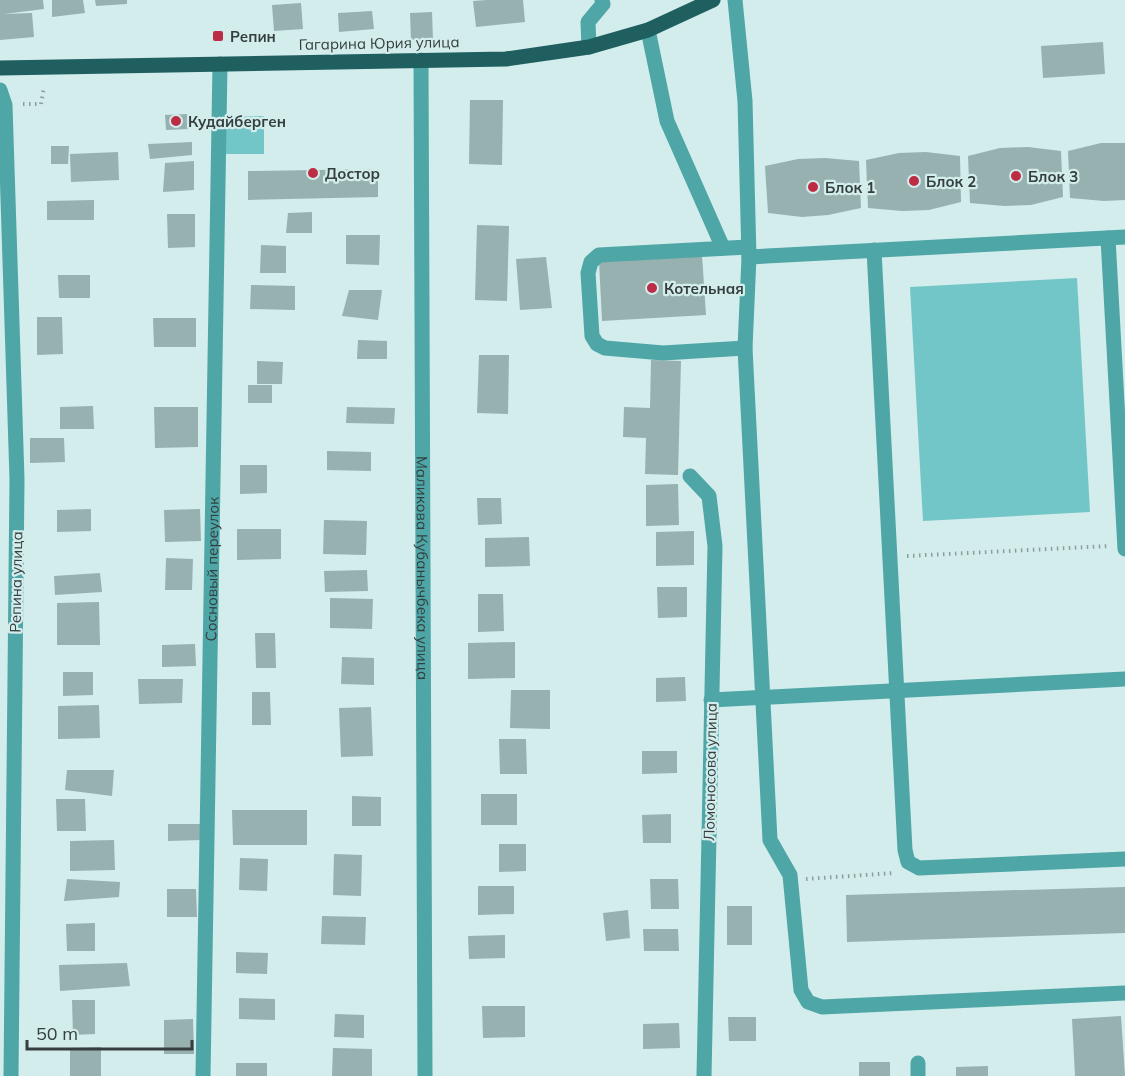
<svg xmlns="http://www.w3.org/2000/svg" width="1125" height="1076" viewBox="0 0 1125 1076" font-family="Mulish,sans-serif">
  <rect width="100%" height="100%" fill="#d3ecec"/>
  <g fill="#72c6c7">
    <polygon points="264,116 264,154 223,154 223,117"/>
    <polygon points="1077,278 1090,512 923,521 910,287"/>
  </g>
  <g fill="#97b0b0">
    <polygon points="0,0 43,0 44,9 4,14 32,13 34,37 0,40"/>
    <polygon points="52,0 83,0 85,13 52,17"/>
    <polygon points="95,0 127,0 127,4 96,6"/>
    <polygon points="487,0 523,0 525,22 476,27 473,1"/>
    <polygon points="301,3 303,29 274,31 272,5"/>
    <polygon points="372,11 374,29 339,32 338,13"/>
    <polygon points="432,12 433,39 411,40 410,13"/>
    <polygon points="1103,42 1105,74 1043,78 1041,46"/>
    <polygon points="470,100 503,100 502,165 469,164"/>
    <polygon points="187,114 188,129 166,130 165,115"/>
    <polygon points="192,142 192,155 150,159 148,144"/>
    <polygon points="1101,143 1125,143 1125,200 1104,201 1070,198 1068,151"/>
    <polygon points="51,146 69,146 68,164 51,164"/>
    <polygon points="1028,147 1061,151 1063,197 1031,205 1004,206 970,203 968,156 1000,148"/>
    <polygon points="118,152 119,180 71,182 70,154"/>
    <polygon points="926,152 960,156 961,202 929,210 902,211 868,208 866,160 899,153"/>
    <polygon points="825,158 859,161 861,208 828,215 802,217 768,213 765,166 798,159"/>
    <polygon points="194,161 194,190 163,192 165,163"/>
    <polygon points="378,169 378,197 248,200 248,171"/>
    <polygon points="94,200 94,220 47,220 47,201"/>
    <polygon points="312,212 312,233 286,233 288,213"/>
    <polygon points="167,214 195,214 195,247 168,248"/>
    <polygon points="477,225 509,226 507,301 475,300"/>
    <polygon points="346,235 380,235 379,265 346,264"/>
    <polygon points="261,245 286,246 286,273 260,273"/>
    <polygon points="702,255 706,315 602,321 599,261"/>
    <polygon points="546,257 552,308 520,310 516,259"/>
    <polygon points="58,275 90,275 90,298 59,298"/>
    <polygon points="251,285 295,286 295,310 250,309"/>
    <polygon points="349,290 382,290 378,320 342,316"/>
    <polygon points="37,317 62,317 63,354 37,355"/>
    <polygon points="153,318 196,318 196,347 154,347"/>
    <polygon points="358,340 387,341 387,359 357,359"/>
    <polygon points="479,355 509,355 508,414 477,413"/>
    <polygon points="651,360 681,361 678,475 645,474 646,438 623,437 624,407 650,408"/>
    <polygon points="257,361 283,362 282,384 257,384"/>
    <rect x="248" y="385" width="24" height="18"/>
    <polygon points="93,406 94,429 60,429 60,407"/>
    <polygon points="154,407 198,407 198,447 155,448"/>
    <polygon points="347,407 395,408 394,424 346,423"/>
    <polygon points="30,438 64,438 65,462 30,463"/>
    <polygon points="327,451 371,452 371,471 327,470"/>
    <polygon points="240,465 267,465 267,493 240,494"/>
    <polygon points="678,484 679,525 646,526 646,485"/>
    <polygon points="477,498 501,498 502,524 478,525"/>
    <polygon points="91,509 91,531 57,532 57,510"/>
    <polygon points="200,509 201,541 165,542 164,510"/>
    <polygon points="324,520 367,521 366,555 323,554"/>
    <polygon points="237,529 281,529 281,559 237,560"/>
    <polygon points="694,531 694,565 656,566 656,532"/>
    <polygon points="529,537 530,566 485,567 485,538"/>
    <polygon points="166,558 193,559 192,590 165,590"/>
    <polygon points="367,570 368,591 325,592 324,571"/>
    <polygon points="100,573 102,592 55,595 54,576"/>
    <polygon points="657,587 687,587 687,617 658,618"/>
    <polygon points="478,594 503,594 504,631 478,632"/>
    <polygon points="330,598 373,599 372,629 330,628"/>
    <polygon points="99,602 100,645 57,645 57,603"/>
    <polygon points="255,633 275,633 276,668 256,668"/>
    <polygon points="515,642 515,678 468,679 468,643"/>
    <polygon points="195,644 196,666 162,667 162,645"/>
    <polygon points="342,657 374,658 374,685 341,684"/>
    <polygon points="63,672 93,672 93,695 63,696"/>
    <polygon points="685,677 686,701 656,702 656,678"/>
    <polygon points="138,679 183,679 182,703 139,704"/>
    <polygon points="511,690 550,690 550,729 510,728"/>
    <polygon points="252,692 270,692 271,725 252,725"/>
    <polygon points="99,705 100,738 58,739 58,706"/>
    <polygon points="371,707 373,756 341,757 339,708"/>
    <polygon points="499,739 526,739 527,774 500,774"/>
    <polygon points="642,751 677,751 677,773 642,774"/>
    <polygon points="67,770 114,770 112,796 65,790"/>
    <rect x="481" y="794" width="36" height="31"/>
    <polygon points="352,796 381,797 381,826 352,826"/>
    <polygon points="56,799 85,799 86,831 57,831"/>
    <polygon points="232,810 307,810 307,845 233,845"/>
    <polygon points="671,814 671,843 643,843 642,815"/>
    <polygon points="168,824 201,824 201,840 168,841"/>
    <polygon points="114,840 115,870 70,871 70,841"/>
    <polygon points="499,844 526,844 526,871 499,872"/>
    <polygon points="334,854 362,855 361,896 333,895"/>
    <polygon points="240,858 268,859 267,891 239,890"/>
    <polygon points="67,879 120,882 119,897 64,901"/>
    <polygon points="650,879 678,879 679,909 651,909"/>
    <polygon points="478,886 514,886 514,914 478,915"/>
    <polygon points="1125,887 1125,933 847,942 846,895"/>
    <polygon points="167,889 196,889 197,917 167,917"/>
    <rect x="727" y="906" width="25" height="39"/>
    <polygon points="628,910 630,938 606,941 603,913"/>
    <polygon points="322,916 366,917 365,945 321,944"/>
    <polygon points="95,923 95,951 67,951 66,924"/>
    <polygon points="643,929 678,929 679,951 644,951"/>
    <polygon points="505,935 505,958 469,959 468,936"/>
    <polygon points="236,952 268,953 267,974 236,973"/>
    <polygon points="127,963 130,986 60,991 59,965"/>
    <polygon points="239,998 275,999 275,1020 239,1019"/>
    <polygon points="72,1000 95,1000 95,1034 73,1035"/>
    <polygon points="482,1006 525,1006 525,1037 483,1038"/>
    <polygon points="335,1014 364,1015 364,1038 334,1037"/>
    <polygon points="1121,1016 1125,1076 1075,1076 1072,1019"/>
    <polygon points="728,1017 756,1017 756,1041 729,1041"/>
    <polygon points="193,1019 194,1054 164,1054 164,1020"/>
    <polygon points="679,1023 680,1048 643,1049 643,1024"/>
    <polygon points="101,1047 101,1076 70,1076 70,1048"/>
    <polygon points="333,1048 372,1049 372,1076 332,1076"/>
    <rect x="859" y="1062" width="31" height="14"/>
    <rect x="236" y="1063" width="31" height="13"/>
    <polygon points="988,1066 988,1076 956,1076 956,1067"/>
  </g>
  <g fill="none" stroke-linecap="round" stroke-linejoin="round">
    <g stroke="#8c9e9e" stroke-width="4" stroke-dasharray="1.5 4.5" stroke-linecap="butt">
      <polyline points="23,104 41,104 44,87"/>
      <polyline points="907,556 1109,546"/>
      <polyline points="806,879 894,873"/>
    </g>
    <g stroke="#4ea6a7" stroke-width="15">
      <polyline points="735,0 745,101 749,257 745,348 770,840 790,875 801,990 808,1002 822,1007 1125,993"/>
      <polyline points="648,30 667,121 723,248"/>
      <polyline points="589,47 588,22 603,4 602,0"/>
      <path id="s1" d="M421,60L425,1076"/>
      <polyline points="0,90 5,105 17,479 11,1076"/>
      <polyline points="1108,238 1125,549"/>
      <polyline points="874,250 905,850 908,862 919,868 1125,859"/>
      <polyline points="749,257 1125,237"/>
      <polyline points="745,348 663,353 605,348 597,344 592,336 588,273 591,262 599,255 748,247"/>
      <polyline points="690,476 709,496 715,546 704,1076"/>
      <polyline points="711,700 1125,679"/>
      <polyline points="918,1063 918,1076"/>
      <path id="s2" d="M203,1076L220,64"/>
    </g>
    <polyline stroke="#1f5f60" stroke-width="15" points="0,68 506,59 589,47 648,30 713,0"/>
  </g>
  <g fill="#bd2c45" stroke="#d3ecec" stroke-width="2">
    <rect x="212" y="30" width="12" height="12" rx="3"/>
    <circle cx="176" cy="121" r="6"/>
    <circle cx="313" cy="173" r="6"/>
    <circle cx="1016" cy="176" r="6"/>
    <circle cx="914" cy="181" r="6"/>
    <circle cx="813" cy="187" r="6"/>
    <circle cx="652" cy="288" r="6"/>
  </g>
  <g text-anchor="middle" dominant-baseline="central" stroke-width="4.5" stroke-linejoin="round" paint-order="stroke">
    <g font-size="15" font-weight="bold" fill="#353f3f" stroke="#d3ecec" text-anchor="start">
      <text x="230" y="36">Репин</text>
      <text x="188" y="121">Кудайберген</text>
      <text x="325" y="173">Достор</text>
      <text x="1028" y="176">Блок 3</text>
      <text x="926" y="181">Блок 2</text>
      <text x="825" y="187">Блок 1</text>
      <text x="664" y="288">Котельная</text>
    </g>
    <g font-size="15" fill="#353f3f" stroke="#d3ecec">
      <text transform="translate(379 43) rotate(-1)">Гагарина Юрия улица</text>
      <text stroke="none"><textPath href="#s1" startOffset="508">Маликова Кубанычбека улица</textPath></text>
      <text stroke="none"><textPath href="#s2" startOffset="507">Сосновый переулок</textPath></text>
      <text transform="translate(16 582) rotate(-89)">Репина улица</text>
      <text transform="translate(710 772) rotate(-89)">Ломоносова улица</text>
    </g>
  </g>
  <path d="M27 1040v9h165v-9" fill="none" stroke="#353f3f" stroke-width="3"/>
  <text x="36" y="1040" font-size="18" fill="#353f3f" stroke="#d3ecec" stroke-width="4.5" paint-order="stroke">50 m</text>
</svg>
